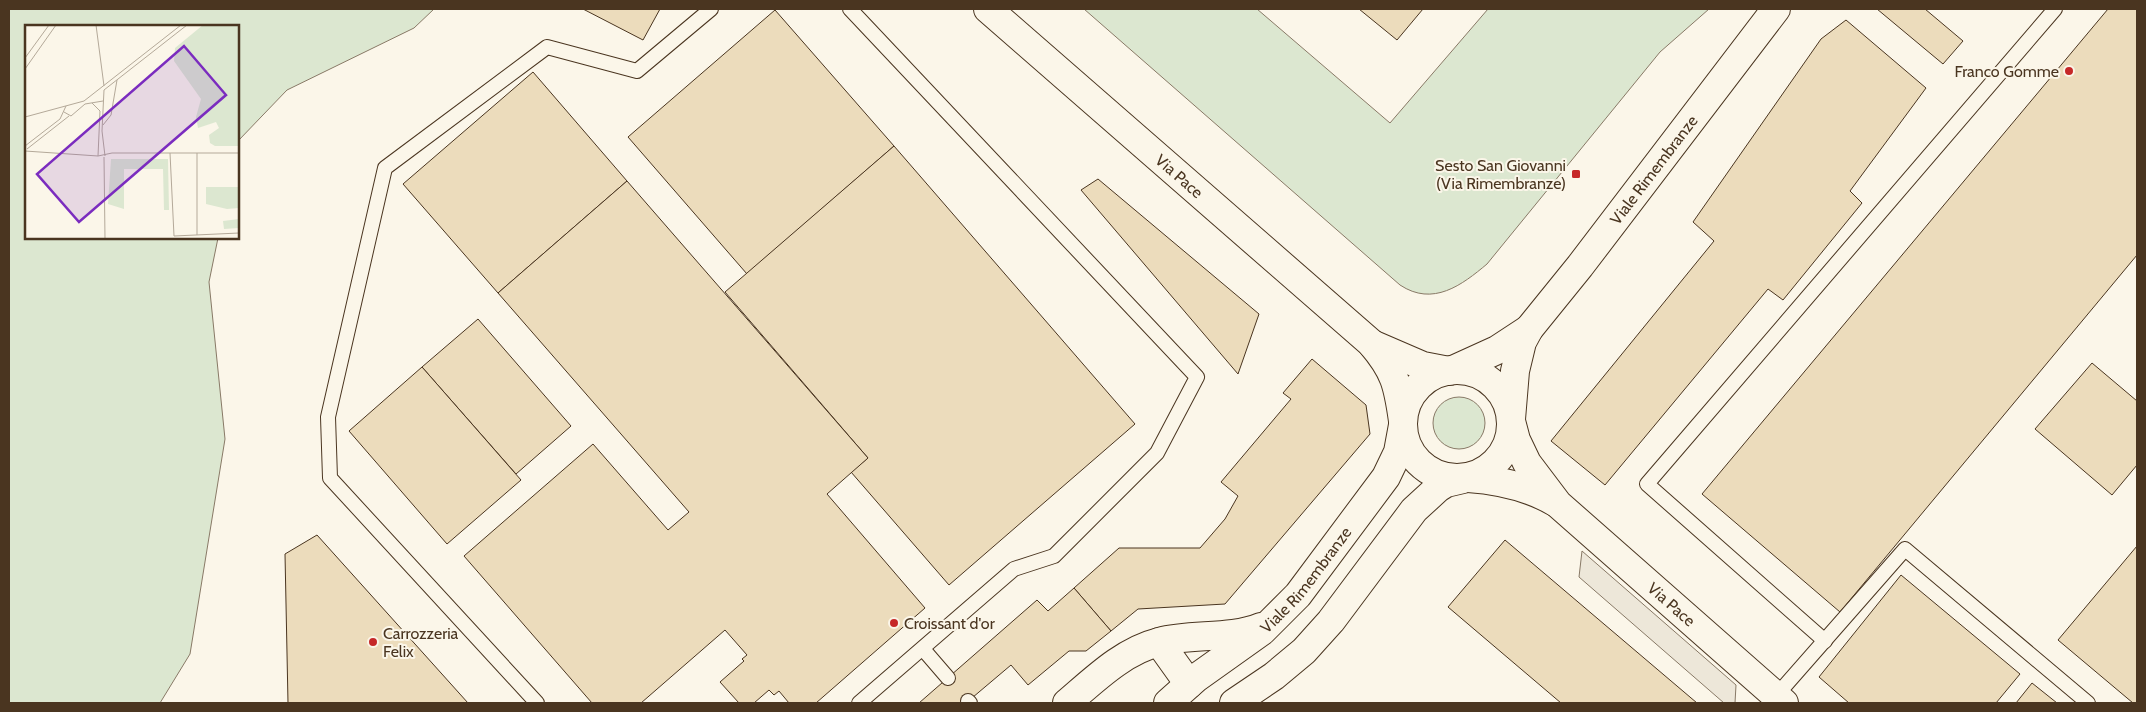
<svg xmlns="http://www.w3.org/2000/svg" width="2146" height="712" viewBox="0 0 2146 712" font-family="Cabin,sans-serif">
  <rect width="100%" height="100%" fill="#fbf6e9"/>
  <g fill="#dce7d0" stroke="#887966">
    <polygon points="9,9 434,9 414,28 287,90 238,141 238,26 26,26 26,238 218,238 209,282 225,439 190,654 160,703 9,703"/>
    <path d="M1084,9H1257L1390,123L1488,9H1709L1660,52L1487,264C1462,285 1433,307 1400,285Z"/>
    <circle cx="1459" cy="423" r="26"/>
  </g>
  <polygon fill="#ede7d9" stroke="#887966" points="1582,551 1736,685 1735,703 1724,703 1579,577"/>
  <g fill="#ecdcbc" stroke="#4a3520">
    <polygon points="583,9 660,9 643,40"/>
    <polygon points="1359,9 1423,9 1397,40"/>
    <polygon points="1877,9 1925,9 1963,41 1943,64"/>
    <polygon points="2108,9 2137,9 2137,255 1840,612 1702,494"/>
    <polygon points="775,10 894,146 747,274 628,137"/>
    <polygon points="1846,20 1926,88 1850,191 1862,203 1783,300 1768,289 1605,485 1551,441 1714,241 1693,222 1821,39"/>
    <polygon points="533,72 627,181 498,293 403,184"/>
    <polygon points="894,146 1135,424 949,585 851,472 868,458 725,292"/>
    <polygon points="1098,179 1259,314 1238,374 1081,190"/>
    <polygon points="627,181 868,458 827,494 925,608 816,703 789,703 779,691 774,695 769,690 754,703 739,703 720,682 744,661 742,659 747,655 725,630 641,703 592,703 464,556 593,444 668,530 689,512 498,293"/>
    <polygon points="478,319 571,426 516,474 422,367"/>
    <polygon points="1312,359 1366,405 1370,434 1225,604 1138,609 1111,631 1074,588 1119,548 1200,548 1225,519 1238,496 1221,482 1291,399 1283,393"/>
    <polygon points="2092,363 2137,401 2137,465 2112,495 2035,429"/>
    <polygon points="422,367 521,480 447,544 349,431"/>
    <polygon points="317,535 468,703 288,703 285,554"/>
    <polygon points="1505,540 1697,703 1561,703 1448,607"/>
    <polygon points="2137,546 2137,703 2133,703 2058,640"/>
    <polygon points="1901,575 2020,674 1996,703 1849,703 1819,677"/>
    <polygon points="1074,588 1111,631 1086,651 1069,651 1028,685 1011,665 966,703 919,703 1037,600 1048,611"/>
    <polygon points="2032,683 2057,703 2016,703"/>
  </g>
  <g fill="none" stroke-linecap="round" stroke-linejoin="round">
    <defs>
      <g id="lane">
        <polyline points="850,9 1197,377 1157,453 1054,556 1014,569 859,703"/>
        <polyline points="1825,641 1647,484 2055,9"/>
        <polyline points="923,649 948,678"/>
        <polyline points="1776,696 1905,549 2088,703"/>
        <polyline points="968,701 970,703"/>
        <polyline points="537,703 330,478 328,417 385,168 547,47 637,71 711,9"/>
      </g>
      <g id="secondary">
        <path id="s1" d="M988,9L1371,343C1395,371 1398,385 1403,421"/>
        <polyline points="1372,344 1423,366 1449,371"/>
        <polyline points="1453,370 1497,350 1529,329"/>
        <circle cx="1457" cy="424" r="54"/>
        <path id="s2" d="M1511,419L1515,371L1522,342L1529,329L1580,266L1776,9"/>
        <path id="s3" d="M1511,421L1516,440L1527,463L1558,504L1784,703"/>
        <path d="M1468,478C1497,480 1529,487 1555,502"/>
        <polyline points="1159,642 1189,684"/>
        <path d="M1067,703C1094,680 1123,651 1159,642C1192,633 1229,640 1261,627"/>
        <path id="s4" d="M1168,703L1196,678L1262,631L1298,595L1386,477L1398,452L1403,425"/>
        <polyline points="1234,703 1274,676 1304,651 1331,621 1414,510 1438,488 1446,483 1463,479"/>
      </g>
    </defs>
    <use href="#lane" stroke="#4a3520" stroke-width="16"/>
    <use href="#secondary" stroke="#4a3520" stroke-width="30"/>
    <use href="#lane" stroke="#fbf6e9" stroke-width="14"/>
    <use href="#secondary" stroke="#fbf6e9" stroke-width="28"/>
  </g>
  <g fill="#c62828" stroke="#fbf6e9" stroke-width="2">
    <circle cx="2069" cy="71" r="5"/>
    <rect x="1571" y="169" width="10" height="10" rx="2.5"/>
    <circle cx="894" cy="623" r="5"/>
    <circle cx="373" cy="642" r="5"/>
  </g>
  <g text-anchor="middle" dominant-baseline="central" stroke-width="4" stroke-linejoin="round" paint-order="stroke">
    <g font-size="16" fill="#4a3520" stroke="#fbf6e9" text-anchor="end">
      <text x="2059" y="71">Franco Gomme</text>
      <text x="1566" y="165">Sesto San Giovanni<tspan x="1566" dy="18">(Via Rimembranze)</tspan></text>
      <text x="904" y="623" text-anchor="start">Croissant d'or</text>
      <text x="383" y="633" text-anchor="start">Carrozzeria<tspan x="383" dy="18">Felix</tspan></text>
    </g>
    <g font-size="16" fill="#4a3520" stroke="#fbf6e9">
      <text stroke="none"><textPath href="#s2" startOffset="295">Viale Rimembranze</textPath></text>
      <text stroke="none"><textPath href="#s1" startOffset="254">Via Pace</textPath></text>
      <text stroke="none"><textPath href="#s4" startOffset="186">Viale Rimembranze</textPath></text>
      <text stroke="none"><textPath href="#s3" startOffset="248">Via Pace</textPath></text>
    </g>
  </g>
  <g transform="translate(25 25)">
    <rect width="214" height="214" fill="#fbf6e9"/>
    <path d="M178,0H214V121H190L185,118L184,110L194,103L191,97L173,103L171,92L176,74L149,36L150,23ZM86,134H143L144,185H139L138,144H99V184L83,179ZM181,162H214V183L202,184L181,179ZM214,194V203L199,204L198,196Z" fill="#dce7d0"/>
    <path fill="none" stroke="#b4a999" stroke-width="1" d="M71,0L79,61M0,33L24,0M0,44L31,0M67,78L75,86L73,131M39,87L46,91L60,79L78,76M0,92L59,76L156,0M78,100L86,90L92,55M0,121L35,94L41,81M2,124L44,91M0,126L73,131M145,128L149,211L214,208M172,128V210M73,131L87,128H214M80,131L77,106L79,65L162,0M79,132L80,214"/>
    <path fill="#7b2cbf" fill-opacity="0.15" stroke="#7b2cbf" stroke-width="2.5" d="M159,21L201,70L54,197L12,149Z"/>
    <rect width="214" height="214" fill="none" stroke="#4a3520" stroke-width="2.5"/>
  </g>
  <rect width="2146" height="712" fill="none" stroke="#4a3520" stroke-width="20"/>
</svg>
